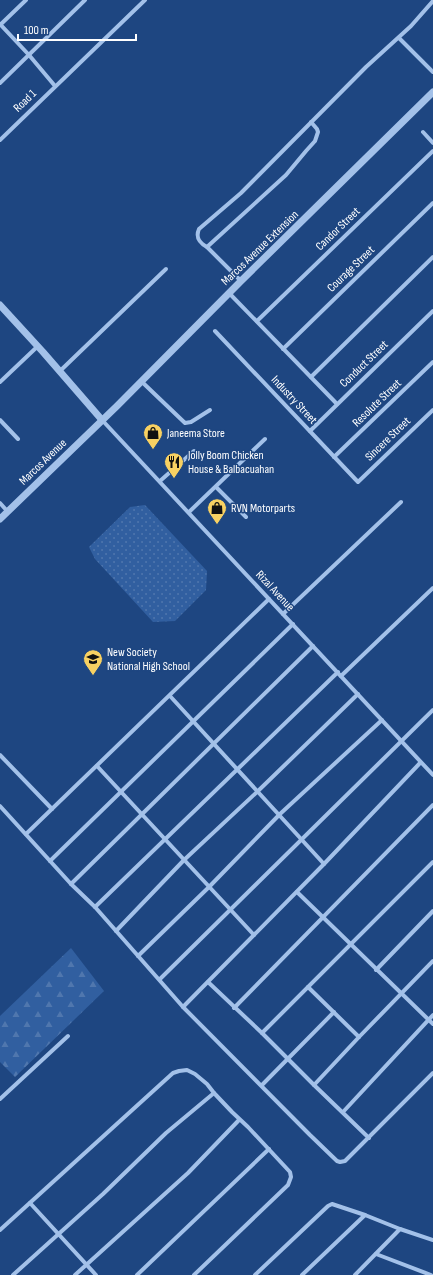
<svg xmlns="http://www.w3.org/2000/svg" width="433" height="1275" viewBox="0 0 433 1275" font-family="'Sofia Sans Condensed',sans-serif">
  <defs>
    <pattern id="green-dots" width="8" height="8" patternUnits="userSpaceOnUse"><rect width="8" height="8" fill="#315fa0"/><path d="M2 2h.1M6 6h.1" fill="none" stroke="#5077ae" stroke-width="1.8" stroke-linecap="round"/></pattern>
    <pattern id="forest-firs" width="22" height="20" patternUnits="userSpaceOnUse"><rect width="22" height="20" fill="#315fa0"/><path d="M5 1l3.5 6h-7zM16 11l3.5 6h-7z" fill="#5077ae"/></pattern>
  </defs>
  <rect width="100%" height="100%" fill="#1e4681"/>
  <polygon fill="url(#green-dots)" points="145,505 207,571 206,590 175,621 153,622 95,559 89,547 130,507"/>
  <polygon fill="url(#forest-firs)" points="71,948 104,991 15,1077 0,1062 0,1016"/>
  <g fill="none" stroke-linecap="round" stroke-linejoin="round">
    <g stroke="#a3c1e9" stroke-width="4">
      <polyline points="0,24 29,55 55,86"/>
      <polyline points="0,25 26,0"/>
      <polyline points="399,38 433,72"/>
      <polyline points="0,83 85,0"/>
      <polyline points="423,132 433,143"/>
      <polyline points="0,140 145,0"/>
      <polyline points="207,247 286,175 306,151 315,141 318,132 317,129 311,122"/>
      <path d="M241,281L207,247C200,243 195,238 199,229L241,193L366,67L411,26L433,1"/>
      <polyline points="229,293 337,404"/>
      <polyline points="257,321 433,151"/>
      <polyline points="215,331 358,482 433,410"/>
      <polyline points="283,349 433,203"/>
      <polyline points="60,371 166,269"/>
      <polyline points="311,377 433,257"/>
      <polyline points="141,381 185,423 191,422 210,410"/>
      <polyline points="0,382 38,346"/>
      <polyline points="0,420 18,439"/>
      <polyline points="102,420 433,775"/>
      <polyline points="310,431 433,311"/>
      <polyline points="334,457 433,362"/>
      <polyline points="160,481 194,451"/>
      <polyline points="216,487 246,517"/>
      <polyline points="0,503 8,512"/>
      <polyline points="189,512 265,439"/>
      <polyline points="283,614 401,502"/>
      <polyline points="341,676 433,588"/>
      <polyline points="170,696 324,864"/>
      <polyline points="0,755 52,809"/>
      <polyline points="97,766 254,935"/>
      <polyline points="0,806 71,884 95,907 183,1007 310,1135 337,1161 340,1162 345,1161 433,1073"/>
      <polyline points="26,834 269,599"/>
      <polyline points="50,861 293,624"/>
      <polyline points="71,884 313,646"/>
      <polyline points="297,892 433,1024"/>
      <polyline points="95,907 338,672"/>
      <polyline points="116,931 184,860 258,791 358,694"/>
      <polyline points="138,956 209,887 280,814 382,720"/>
      <polyline points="376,970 433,911"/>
      <polyline points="160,979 433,710"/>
      <polyline points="208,982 262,1033 314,1085 369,1138"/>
      <polyline points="308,987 359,1037"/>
      <polyline points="183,1007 324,864 420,763"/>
      <polyline points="234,1008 433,805"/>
      <polyline points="262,1033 433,862"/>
      <polyline points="262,1085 334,1012"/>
      <polyline points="314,1085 359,1037 433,961"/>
      <polyline points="0,1099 68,1036"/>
      <polyline points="343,1112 433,1015"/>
      <polyline points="30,1203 96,1275"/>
      <polyline points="0,1230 173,1073 179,1071 187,1070 195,1074 207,1084 214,1093 232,1112 248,1127 290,1172 291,1177 288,1185 194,1275"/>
      <polyline points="376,1254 431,1275"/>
      <polyline points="13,1275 103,1194 166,1133 214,1093"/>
      <polyline points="75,1275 188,1173 239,1120"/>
      <polyline points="137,1275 269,1149"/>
      <polyline points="255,1275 328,1206 332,1204 365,1215 400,1229 433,1240"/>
      <polyline points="302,1275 365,1215"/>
      <polyline points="355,1275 400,1229"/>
    </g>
    <g stroke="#a3c1e9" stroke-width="7">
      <polyline points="0,305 43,352 102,420"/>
      <polyline points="0,519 117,406 241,281 433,92"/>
    </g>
  </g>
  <defs>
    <symbol id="shop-pin" viewBox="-11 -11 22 30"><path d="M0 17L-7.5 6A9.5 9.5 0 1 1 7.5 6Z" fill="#f8d162" stroke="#1e4681"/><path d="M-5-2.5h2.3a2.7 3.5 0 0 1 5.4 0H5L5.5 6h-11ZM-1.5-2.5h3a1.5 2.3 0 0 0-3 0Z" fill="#111"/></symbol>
    <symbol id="restaurant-pin" viewBox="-11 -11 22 30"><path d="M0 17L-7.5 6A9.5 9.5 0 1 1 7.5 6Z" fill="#f8d162" stroke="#1e4681"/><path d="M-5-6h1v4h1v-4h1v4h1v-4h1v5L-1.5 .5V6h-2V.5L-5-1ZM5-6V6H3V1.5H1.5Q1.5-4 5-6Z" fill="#111"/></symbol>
    <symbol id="school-pin" viewBox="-11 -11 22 30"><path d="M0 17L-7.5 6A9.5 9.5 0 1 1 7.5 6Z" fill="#f8d162" stroke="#1e4681"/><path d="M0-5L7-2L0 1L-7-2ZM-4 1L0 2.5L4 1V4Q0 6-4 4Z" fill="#111"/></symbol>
  </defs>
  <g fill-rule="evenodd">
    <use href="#shop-pin" x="142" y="422" width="22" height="30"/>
    <use href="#restaurant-pin" x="163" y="451" width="22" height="30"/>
    <use href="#shop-pin" x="206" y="497" width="22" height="30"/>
    <use href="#school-pin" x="82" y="648" width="22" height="30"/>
  </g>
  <g text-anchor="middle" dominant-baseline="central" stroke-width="3" stroke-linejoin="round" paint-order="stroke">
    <g font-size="12" fill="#fff" stroke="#1e4681">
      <text transform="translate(25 101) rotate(-44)">Road 1</text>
      <text transform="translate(338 229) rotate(-44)">Candor Street</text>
      <text transform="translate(260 248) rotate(-44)">Marcos Avenue Extension</text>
      <text transform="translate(351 269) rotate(-44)">Courage Street</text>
      <text transform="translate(364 364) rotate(-44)">Conduct Street</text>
      <text transform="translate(294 400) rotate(47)">Industry Street</text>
      <text transform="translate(377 403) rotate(-44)">Resolute Street</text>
      <text transform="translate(388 439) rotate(-44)">Sincere Street</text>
      <text transform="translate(43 462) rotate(-44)">Marcos Avenue</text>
      <text transform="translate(275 591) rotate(47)">Rizal Avenue</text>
    </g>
    <g font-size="12" fill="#fff" stroke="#1e4681" text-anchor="start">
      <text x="167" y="433">Janeema Store</text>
      <text x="188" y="455">Jolly Boom Chicken<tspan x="188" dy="14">House &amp; Balbacuahan</tspan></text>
      <text x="231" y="508">RVN Motorparts</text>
      <text x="107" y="652">New Society<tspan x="107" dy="14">National High School</tspan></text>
    </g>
  </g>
  <path d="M18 34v6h118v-6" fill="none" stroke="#ffffff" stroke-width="2"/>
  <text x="24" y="34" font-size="12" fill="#ffffff" stroke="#1e4681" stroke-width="3" paint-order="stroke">100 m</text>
</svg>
